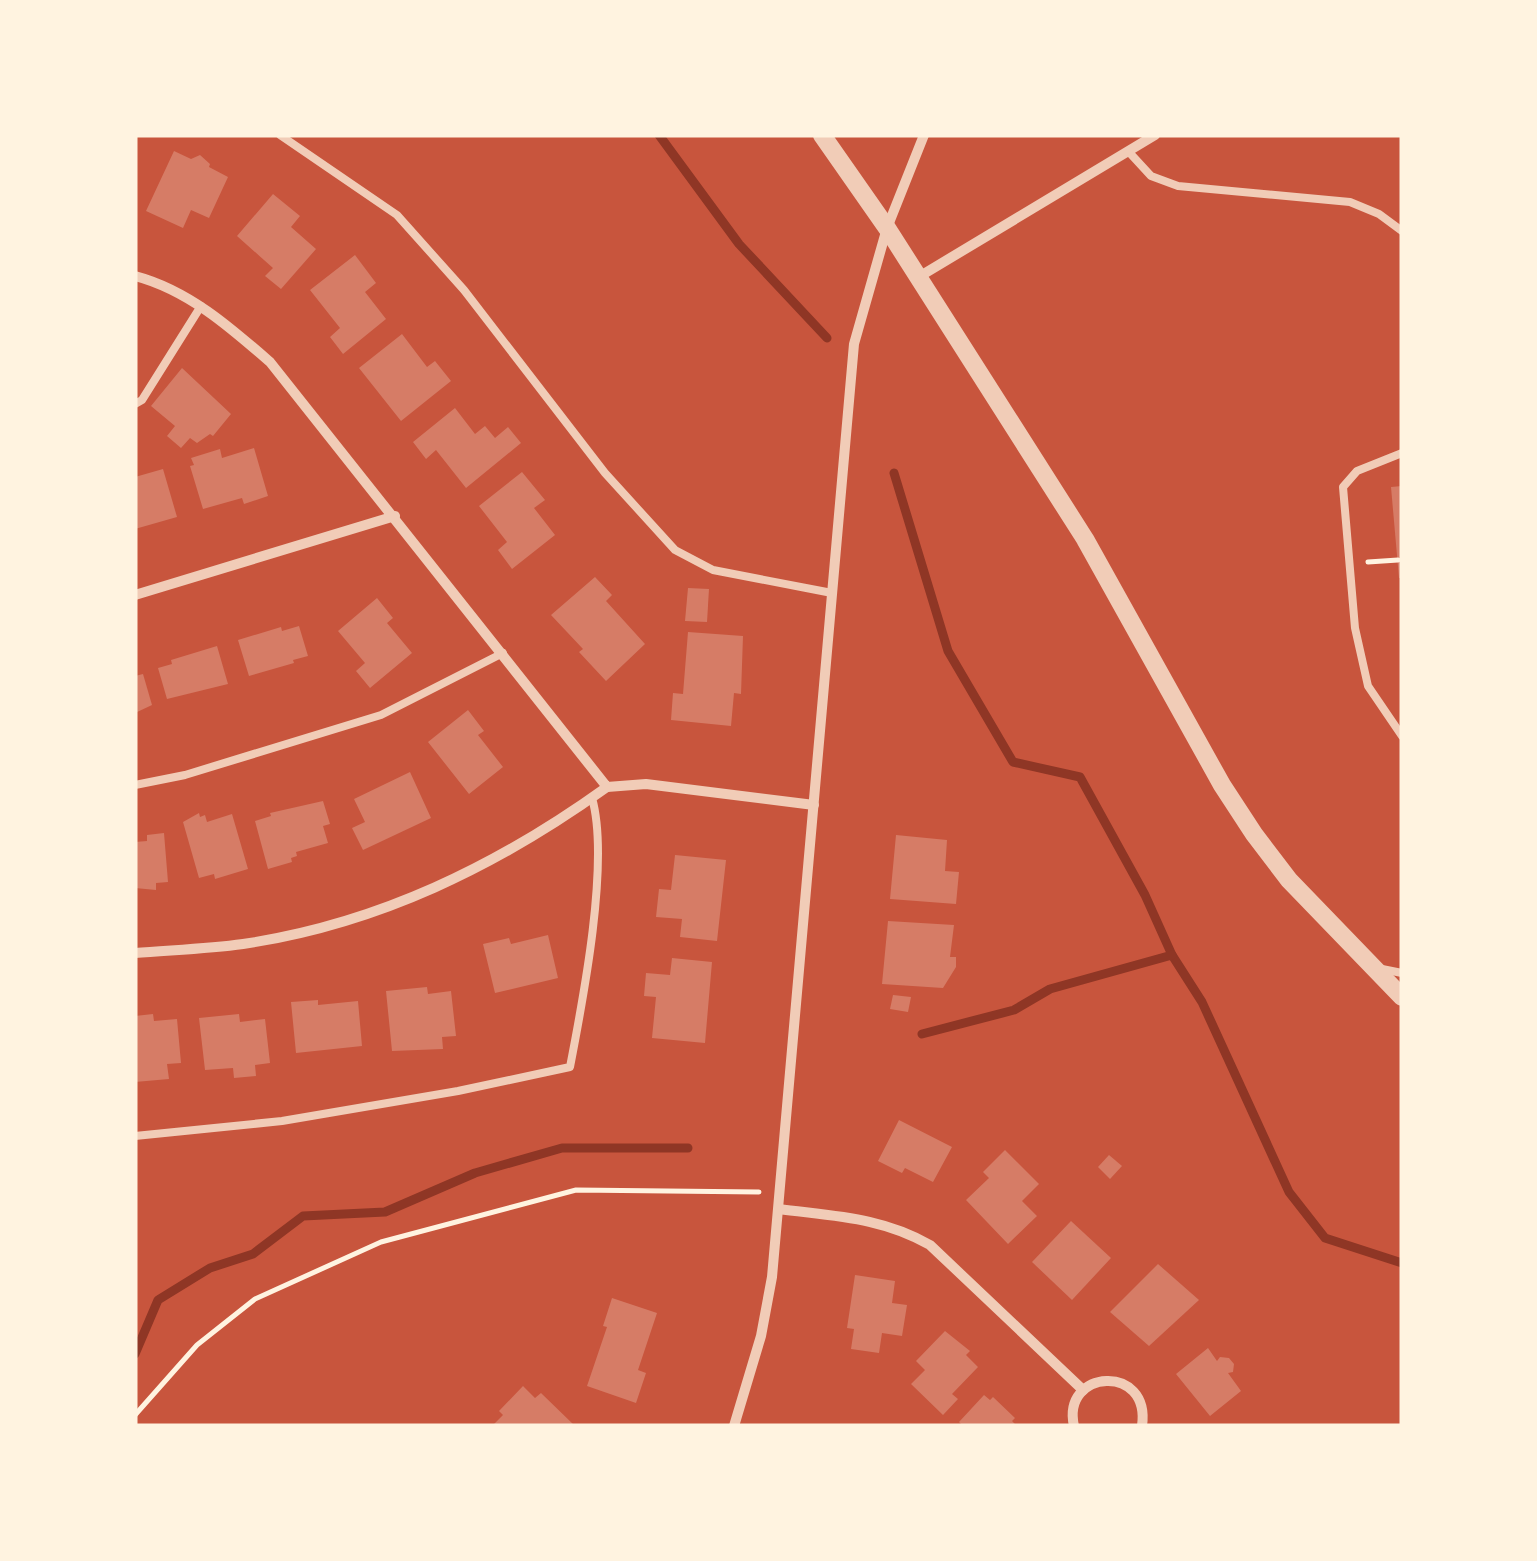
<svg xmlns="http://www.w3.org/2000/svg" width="1537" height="1561" viewBox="0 0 1537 1561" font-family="Mulish,sans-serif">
  <rect width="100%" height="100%" fill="#c8553d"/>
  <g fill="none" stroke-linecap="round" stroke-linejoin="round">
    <g stroke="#8f3625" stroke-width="9">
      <polyline points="659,135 739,244 827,338"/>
      <polyline points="894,473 948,651 1013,762 1080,777 1145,895 1172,955 1202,1002 1289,1192 1325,1238 1402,1263"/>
      <polyline points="922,1034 1014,1010 1050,989 1172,955"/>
      <polyline points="135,1354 158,1300 210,1268 253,1254 303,1216 385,1212 475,1173 562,1148 688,1148"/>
    </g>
  </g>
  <g fill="#d67c66">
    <polygon points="174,151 191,159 200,155 210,164 209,167 228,177 209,218 191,210 183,228 146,211"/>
    <polygon points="273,194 300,216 291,227 316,249 281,289 265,276 273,268 237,236"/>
    <polygon points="355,255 376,283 365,292 386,319 343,354 330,337 340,328 310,290"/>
    <polygon points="402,334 427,367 435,361 451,381 401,421 359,368"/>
    <polygon points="182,368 231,414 213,436 210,434 197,443 190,438 181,448 167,436 175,426 151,406"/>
    <polygon points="455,408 475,434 485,426 495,438 508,427 521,443 466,488 436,450 426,459 413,442"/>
    <polygon points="254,448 268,496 244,504 242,498 203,509 190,466 194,465 191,458 220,449 222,458"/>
    <polygon points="163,469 177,517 135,529 135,477"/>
    <polygon points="522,472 545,500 534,508 555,535 512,569 498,550 507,542 479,506"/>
    <polygon points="1402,486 1402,578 1399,578 1391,487"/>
    <polygon points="595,577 612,595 606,601 645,644 606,681 579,652 583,649 551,615"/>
    <polygon points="688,588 709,589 707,622 685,621"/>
    <polygon points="377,598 393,618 387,623 412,653 370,688 356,671 365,663 338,631"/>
    <polygon points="299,626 308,656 293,660 294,663 249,676 238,640 281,627 282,631"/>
    <polygon points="688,632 743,636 741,694 734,693 731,726 671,720 673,693 683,694"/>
    <polygon points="217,646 228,684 167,699 158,668 172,664 171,660"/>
    <polygon points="143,674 152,705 135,713 135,676"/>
    <polygon points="468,710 484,731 478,735 503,767 469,794 428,742"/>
    <polygon points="410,772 431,818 363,850 352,828 365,822 354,799"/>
    <polygon points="323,801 330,824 323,826 328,843 296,852 297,856 291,858 292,862 268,869 255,821 271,816 270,813"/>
    <polygon points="199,813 200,817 205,815 207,822 232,814 248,869 215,879 214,874 199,878 183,822"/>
    <polygon points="164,833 168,882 156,883 156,890 135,888 135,842 147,841 147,835"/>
    <polygon points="896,835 947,840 945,871 959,872 956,904 890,899"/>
    <polygon points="675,855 726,860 717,941 680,937 682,919 656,917 659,889 671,890"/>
    <polygon points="888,921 954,925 950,957 956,957 956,967 943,988 882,984"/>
    <polygon points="548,935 558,978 495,993 483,944 509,938 511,944"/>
    <polygon points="672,958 712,962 705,1043 652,1038 656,997 644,996 646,973 670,975"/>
    <polygon points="427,987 428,994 451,991 456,1036 442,1037 443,1049 392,1051 386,991"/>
    <polygon points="893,995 911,997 908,1012 890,1009"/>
    <polygon points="318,1000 318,1005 358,1001 362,1046 296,1053 291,1002"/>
    <polygon points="153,1014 154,1021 177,1019 181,1063 167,1064 169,1079 135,1082 135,1016"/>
    <polygon points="239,1014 240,1022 265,1019 270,1063 255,1065 256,1076 234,1078 233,1068 205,1070 199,1018"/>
    <polygon points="899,1120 952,1147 933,1182 905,1168 902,1173 878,1161"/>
    <polygon points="1005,1150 1039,1184 1022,1201 1037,1216 1008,1244 966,1200 989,1178 983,1172"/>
    <polygon points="1109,1155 1122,1166 1110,1179 1098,1167"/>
    <polygon points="1071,1221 1111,1258 1072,1300 1032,1262"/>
    <polygon points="1158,1264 1199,1300 1149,1346 1110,1312"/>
    <polygon points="855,1275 895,1281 892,1303 907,1305 902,1336 882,1333 879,1353 851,1349 854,1329 847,1328"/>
    <polygon points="612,1298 657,1313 638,1370 646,1373 636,1403 587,1386 607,1327 603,1326"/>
    <polygon points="945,1331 970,1351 966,1355 978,1367 952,1394 958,1399 943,1415 911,1384 925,1370 916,1361"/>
    <polygon points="1208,1348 1217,1361 1220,1357 1229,1358 1234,1364 1233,1372 1228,1373 1241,1391 1210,1416 1176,1374"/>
    <polygon points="523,1386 535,1398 541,1393 575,1426 492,1426 503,1415 499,1411"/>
    <polygon points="984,1395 990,1400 993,1397 1015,1418 1012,1421 1017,1426 963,1426 959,1422"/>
  </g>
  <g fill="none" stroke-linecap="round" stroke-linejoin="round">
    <g stroke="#fff3e0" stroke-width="5">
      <polyline points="1368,562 1398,560"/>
      <polyline points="135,1415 197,1345 255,1299 381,1242 576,1190 759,1192"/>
    </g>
    <g stroke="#f1ccb7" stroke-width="8">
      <polyline points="280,135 397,215 464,290 605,473 675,550 713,570 832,593"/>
      <polyline points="1128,151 1151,176 1178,186 1350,202 1379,214 1402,231"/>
      <polyline points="135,404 142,400 201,306"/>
      <polyline points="1402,453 1357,471 1343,487 1355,628 1368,686 1402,736"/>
      <polyline points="135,785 185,775 381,715 503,653"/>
      <polyline points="1382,969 1402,973"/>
      <path d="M135,1136L282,1121L458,1091L570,1067C583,1000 610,861 592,798"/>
    </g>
    <g stroke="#f1ccb7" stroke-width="10">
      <path d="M135,276C188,290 230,327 270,362L607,787L646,784L814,805"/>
      <polyline points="917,278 1155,135"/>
      <polyline points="135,595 395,516"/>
      <path d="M135,953C171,950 207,949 243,944C378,924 497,866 607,787"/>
      <path d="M779,1209C832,1216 882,1217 930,1245L1083,1390"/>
      <polyline points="734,1426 761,1336 772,1277 854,344 887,228 924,135"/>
      <path d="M1074,1426C1061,1369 1151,1363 1142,1426"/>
    </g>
    <polyline stroke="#f1ccb7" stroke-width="18" points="822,135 887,228 1085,539 1222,785 1254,834 1289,880 1402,997"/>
  </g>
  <rect width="1537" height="1561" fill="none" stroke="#fff3e0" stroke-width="275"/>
</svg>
